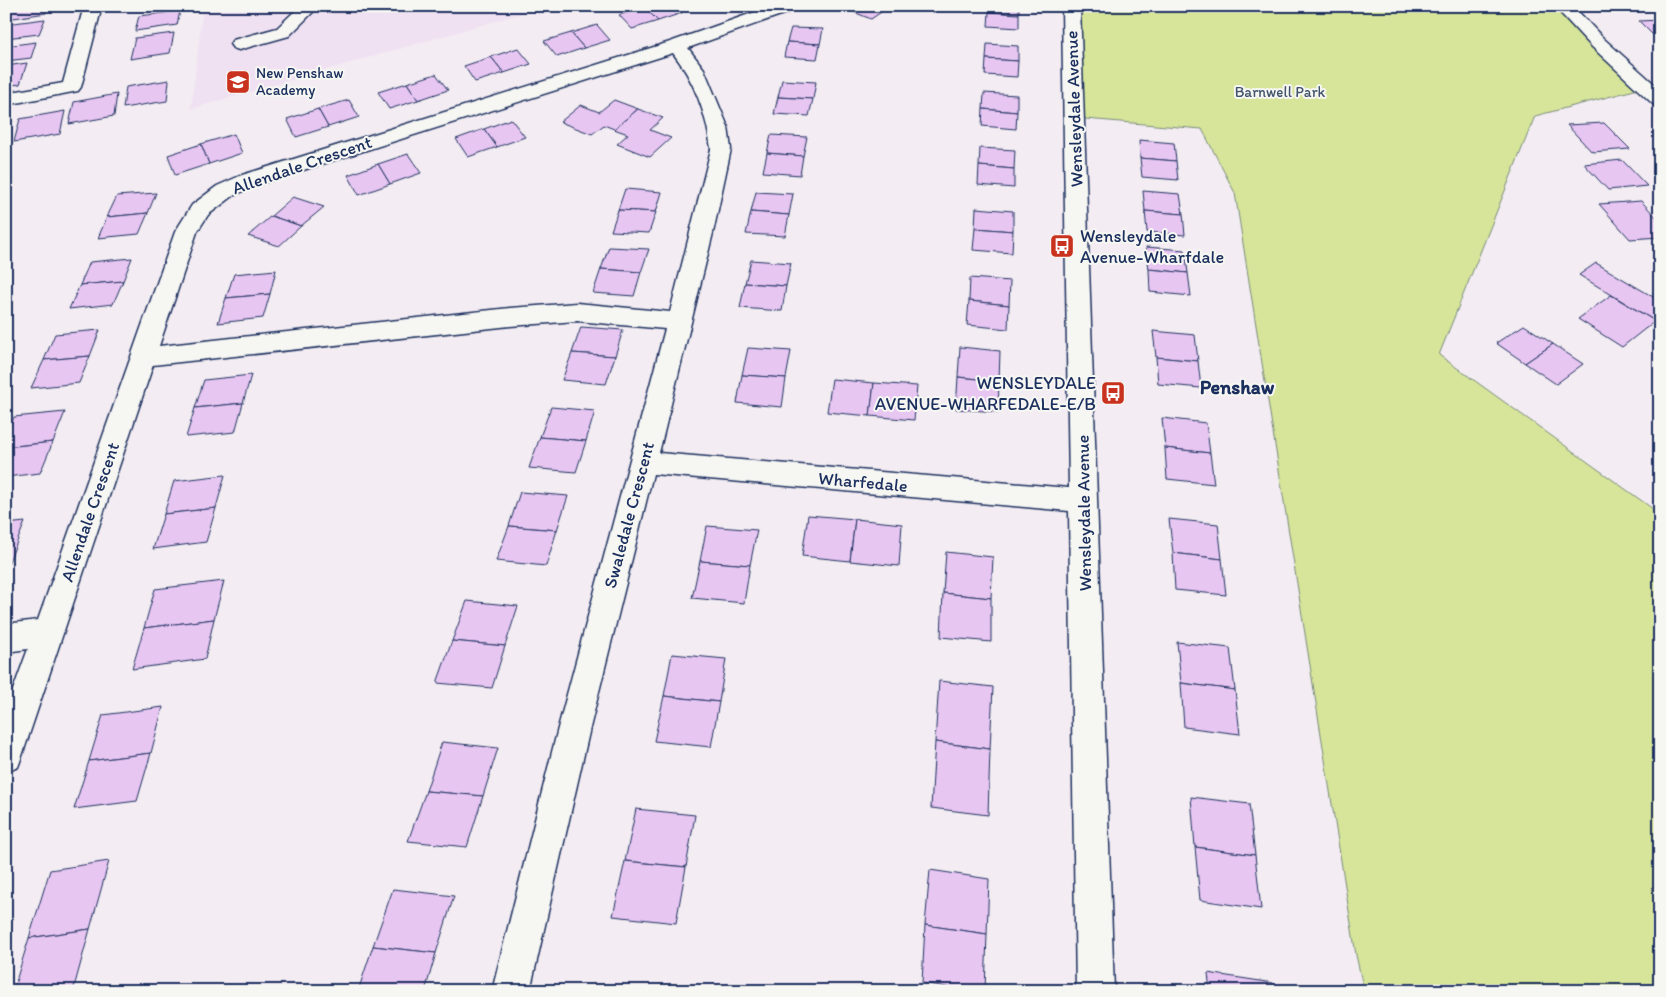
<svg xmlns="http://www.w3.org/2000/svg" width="1666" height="997" viewBox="0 0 1666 997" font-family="Itim,sans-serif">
  <rect width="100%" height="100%" fill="#f3ecf2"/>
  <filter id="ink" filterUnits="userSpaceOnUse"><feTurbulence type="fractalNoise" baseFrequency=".02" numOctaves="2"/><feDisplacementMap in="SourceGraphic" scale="10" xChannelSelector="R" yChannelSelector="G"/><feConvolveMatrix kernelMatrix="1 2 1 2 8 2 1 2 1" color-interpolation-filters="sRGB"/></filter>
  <g filter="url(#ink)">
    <polygon fill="#f0e1f2" points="203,6 547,6 191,109"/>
    <polygon fill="#d6e599" stroke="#788a7c" points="1071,6 1563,6 1646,87 1535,116 1439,355 1660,514 1660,991 1364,991 1356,955 1235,193 1202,129 1074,118"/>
    <g fill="#e8c6f2" stroke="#1b2f5e">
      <polygon points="12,6 48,6 46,13 7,19"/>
      <polygon points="675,6 682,13 658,21 644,7"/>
      <polygon points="850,6 882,6 887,8 871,19 846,9"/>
      <polygon points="989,6 1019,6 1019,14 989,12"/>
      <polygon points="644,7 658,21 632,29 619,15"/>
      <polygon points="180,11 177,25 135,31 139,16"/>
      <polygon points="989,12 1019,14 1019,28 988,26"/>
      <polygon points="45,19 39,34 6,38 6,24"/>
      <polygon points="1660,20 1660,39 1657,39 1639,21"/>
      <polygon points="597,25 610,40 584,48 571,33"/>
      <polygon points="791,28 823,29 820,44 787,42"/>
      <polygon points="174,33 170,53 130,59 135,38"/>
      <polygon points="571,33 584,48 557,57 544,41"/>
      <polygon points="36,42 31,58 6,61 6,46"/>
      <polygon points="787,42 820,44 817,59 784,57"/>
      <polygon points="987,44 1018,46 1018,61 986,59"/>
      <polygon points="518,48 531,64 504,73 491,57"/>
      <polygon points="491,57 504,73 475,82 464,66"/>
      <polygon points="986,59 1018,61 1017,77 985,75"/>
      <polygon points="27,63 20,84 6,86 6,66"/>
      <polygon points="436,74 448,90 418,100 407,83"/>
      <polygon points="169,80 167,101 123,108 126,87"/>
      <polygon points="782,80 816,82 813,99 778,97"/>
      <polygon points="407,83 418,100 389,109 378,92"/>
      <polygon points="984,93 1017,95 1017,112 983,109"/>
      <polygon points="117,94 114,116 69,124 74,102"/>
      <polygon points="778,97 813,99 809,116 774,114"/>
      <polygon points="349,100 359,117 328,127 318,109"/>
      <polygon points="614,100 638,109 614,129 604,125 592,134 560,122 581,105 599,112"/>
      <polygon points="318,109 328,127 296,137 287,119"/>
      <polygon points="638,109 663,118 650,130 671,138 650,157 617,144 628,134 614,129"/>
      <polygon points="983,109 1017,112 1016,129 982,126"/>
      <polygon points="65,111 60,134 14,142 20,119"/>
      <polygon points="12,118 7,141 6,141 6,119"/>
      <polygon points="511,119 525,137 497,147 484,129"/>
      <polygon points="1604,123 1630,149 1592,152 1567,125"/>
      <polygon points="484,129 497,147 468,157 456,139"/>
      <polygon points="234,134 242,153 209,164 201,144"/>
      <polygon points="771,135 807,137 803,156 767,153"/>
      <polygon points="1139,140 1174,143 1176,161 1140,158"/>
      <polygon points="201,144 209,164 175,175 168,155"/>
      <polygon points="980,148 1015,150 1014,169 979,166"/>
      <polygon points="767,153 803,156 800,175 763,172"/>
      <polygon points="408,154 421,173 390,184 378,164"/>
      <polygon points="1140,158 1176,161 1178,180 1142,177"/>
      <polygon points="1622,160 1647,186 1608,190 1584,164"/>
      <polygon points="378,164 390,184 359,195 348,175"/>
      <polygon points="979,166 1014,169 1014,188 978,185"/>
      <polygon points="625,189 662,192 656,212 618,210"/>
      <polygon points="1143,191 1180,194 1183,214 1145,211"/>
      <polygon points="756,192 793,194 789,215 751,212"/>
      <polygon points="156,193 148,213 107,217 117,196"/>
      <polygon points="293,197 324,207 301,226 271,216"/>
      <polygon points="1641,201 1660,221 1660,237 1630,239 1599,204"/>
      <polygon points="976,208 1013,211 1013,231 975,228"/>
      <polygon points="618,210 656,212 649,233 611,231"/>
      <polygon points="1145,211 1183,214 1185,235 1147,232"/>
      <polygon points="751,212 789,215 785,236 746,234"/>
      <polygon points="148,213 139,234 98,238 107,217"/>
      <polygon points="271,216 301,226 279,246 248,236"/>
      <polygon points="975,228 1013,231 1012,253 973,250"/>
      <polygon points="609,247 649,249 641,272 601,269"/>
      <polygon points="1146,247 1185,250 1188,273 1149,269"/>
      <polygon points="132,258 123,281 80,285 90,262"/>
      <polygon points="751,260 791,263 786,286 745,283"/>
      <polygon points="1596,263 1660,301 1660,317 1655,321 1579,275"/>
      <polygon points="601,269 641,272 634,296 593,293"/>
      <polygon points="1149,269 1188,273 1191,296 1150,292"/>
      <polygon points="276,270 270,294 226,298 234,274"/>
      <polygon points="970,278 1010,281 1009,305 969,301"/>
      <polygon points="123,281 113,304 69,309 80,285"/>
      <polygon points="745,283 786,286 782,311 740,308"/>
      <polygon points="270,294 263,318 218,323 226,298"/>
      <polygon points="1611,295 1655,321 1622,347 1578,319"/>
      <polygon points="969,301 1009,305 1008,329 967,325"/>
      <polygon points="1524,325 1553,344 1525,363 1496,343"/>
      <polygon points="581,327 623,330 615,356 572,353"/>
      <polygon points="100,330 90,356 44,360 55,334"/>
      <polygon points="1153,331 1195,335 1198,361 1156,357"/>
      <polygon points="1553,344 1583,364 1556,384 1525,363"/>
      <polygon points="960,347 1000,351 999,381 958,377"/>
      <polygon points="748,348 791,351 786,378 742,375"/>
      <polygon points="572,353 615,356 606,384 562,380"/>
      <polygon points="90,356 79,383 31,388 44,360"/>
      <polygon points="1156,357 1198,361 1201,388 1158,384"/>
      <polygon points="251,375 243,403 195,408 204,380"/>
      <polygon points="742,375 786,378 782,407 737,403"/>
      <polygon points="958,377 999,381 998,412 956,409"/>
      <polygon points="832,379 874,383 870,416 827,412"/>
      <polygon points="874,383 917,386 914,420 870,416"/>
      <polygon points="243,403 235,432 186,437 195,408"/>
      <polygon points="551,407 595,411 586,441 540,437"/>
      <polygon points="65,412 53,442 6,447 6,434 14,417"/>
      <polygon points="1162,418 1206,423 1210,453 1165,448"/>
      <polygon points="540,437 586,441 576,472 529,468"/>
      <polygon points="53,442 40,473 6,477 6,447"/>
      <polygon points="1165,448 1210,453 1214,484 1167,479"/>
      <polygon points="225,475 216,508 164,514 174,481"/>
      <polygon points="520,492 568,496 557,530 509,526"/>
      <polygon points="216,508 206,542 153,549 164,514"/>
      <polygon points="808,515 855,519 850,561 802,556"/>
      <polygon points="855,519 902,524 899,566 850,561"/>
      <polygon points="1169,519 1218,524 1222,559 1173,553"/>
      <polygon points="25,522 6,569 6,524"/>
      <polygon points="509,526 557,530 546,566 496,561"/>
      <polygon points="707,526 757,530 750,565 700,561"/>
      <polygon points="946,552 993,557 991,598 943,593"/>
      <polygon points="1173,553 1222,559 1226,595 1175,590"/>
      <polygon points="700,561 750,565 744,603 692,598"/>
      <polygon points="224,581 214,619 144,628 155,589"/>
      <polygon points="943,593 991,598 991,642 941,637"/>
      <polygon points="467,601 518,606 505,646 452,641"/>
      <polygon points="214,619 205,659 132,669 144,628"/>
      <polygon points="452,641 505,646 492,688 437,683"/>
      <polygon points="1177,642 1230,648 1235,690 1181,683"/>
      <polygon points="672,654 726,659 719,702 664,696"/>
      <polygon points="939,681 993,687 990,749 935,742"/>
      <polygon points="1181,683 1235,690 1240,734 1184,727"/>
      <polygon points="664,696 719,702 711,747 654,741"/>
      <polygon points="163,707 151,753 89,761 103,715"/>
      <polygon points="442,742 498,748 483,796 426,791"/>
      <polygon points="935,742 990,749 988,815 931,808"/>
      <polygon points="151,753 137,801 74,809 89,761"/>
      <polygon points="426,791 483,796 467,847 408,841"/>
      <polygon points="1191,797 1249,804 1255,855 1195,847"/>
      <polygon points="636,809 695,815 686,867 625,861"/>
      <polygon points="1195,847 1255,855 1261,909 1200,900"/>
      <polygon points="109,861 90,929 29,938 50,870"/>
      <polygon points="625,861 686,867 676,923 613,916"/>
      <polygon points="930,870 989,879 987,934 925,925"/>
      <polygon points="393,889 454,896 436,953 373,946"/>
      <polygon points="925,925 987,934 985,991 971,991 922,983"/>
      <polygon points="90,929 73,991 13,991 29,938"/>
      <polygon points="373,946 436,953 425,991 358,991"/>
      <polygon points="1208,973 1273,983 1274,991 1210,991"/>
    </g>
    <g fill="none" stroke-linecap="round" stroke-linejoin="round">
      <defs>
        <g id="minor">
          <polygon points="84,6 102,6 81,87 78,91 6,105 6,93 63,83"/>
          <polygon points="300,6 319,6 289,36 239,50 233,48 230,44 233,40 277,28"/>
          <path d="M772,6H798L795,10L688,48L704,69L728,127L731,149L713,233L659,453L1069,488L1062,6H1080L1114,991H1076L1069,511L653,474L590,728L530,991H492L558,728L665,329L577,321L510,326L153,365L22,756L18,767L6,772V709L28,649L6,652V624L38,620L175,232L192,205L217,186L242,175L670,42ZM673,53C694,80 707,115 711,149L670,312L577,303L510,308L159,346L197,232L208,215L233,196L256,185Z"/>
          <polygon points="1554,6 1573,6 1603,38 1660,89 1660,106 1653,104 1591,46"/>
        </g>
      </defs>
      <use href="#minor" stroke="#1b2f5e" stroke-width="3"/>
      <use href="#minor" fill="#f6f6f2" fill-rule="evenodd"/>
    </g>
  </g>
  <defs>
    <symbol id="school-square" viewBox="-11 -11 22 22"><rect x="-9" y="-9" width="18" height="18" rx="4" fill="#c8321e" stroke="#f6f6f2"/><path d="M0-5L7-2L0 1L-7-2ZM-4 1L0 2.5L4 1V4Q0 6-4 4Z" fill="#fff"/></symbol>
    <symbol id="bus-square" viewBox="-11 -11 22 22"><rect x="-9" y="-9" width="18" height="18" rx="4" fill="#c8321e" stroke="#f6f6f2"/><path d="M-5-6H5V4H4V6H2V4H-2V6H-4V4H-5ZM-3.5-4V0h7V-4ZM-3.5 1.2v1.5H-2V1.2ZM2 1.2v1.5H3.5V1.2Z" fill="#fff"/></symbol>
  </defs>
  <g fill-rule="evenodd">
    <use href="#school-square" x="224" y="68" width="28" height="28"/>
    <use href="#bus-square" x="1048" y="232" width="28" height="28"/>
    <use href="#bus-square" x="1099" y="379" width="28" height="28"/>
  </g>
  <g text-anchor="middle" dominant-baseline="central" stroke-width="4" stroke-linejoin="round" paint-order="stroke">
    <g font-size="15" fill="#1b2f5e" stroke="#f6f6f2" text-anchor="start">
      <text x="256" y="73">New Penshaw<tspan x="256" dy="17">Academy</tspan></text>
    </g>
    <g font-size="15" fill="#40536a" stroke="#f6f6f2">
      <text x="1280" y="92">Barnwell Park</text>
    </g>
    <g font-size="18" fill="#1b2f5e" stroke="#f6f6f2">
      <text transform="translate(1074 109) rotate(-92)">Wensleydale Avenue</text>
      <text transform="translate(302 165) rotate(-19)">Allendale Crescent</text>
      <text transform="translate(863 482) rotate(5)">Wharfedale</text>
      <text transform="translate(90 512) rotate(-71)">Allendale Crescent</text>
      <text transform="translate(1084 513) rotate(-91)">Wensleydale Avenue</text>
      <text transform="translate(629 515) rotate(-75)">Swaledale Crescent</text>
    </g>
    <g font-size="18" fill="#1b2f5e" stroke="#f6f6f2" text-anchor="start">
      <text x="1080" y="236">Wensleydale<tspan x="1080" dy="21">Avenue-Wharfdale</tspan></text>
      <text x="1096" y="383" text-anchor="end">WENSLEYDALE<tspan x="1096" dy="21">AVENUE-WHARFEDALE-E/B</tspan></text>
    </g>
    <g font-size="20" font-weight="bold" fill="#1b2f5e" stroke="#f6f6f2">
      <text x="1237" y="387">Penshaw</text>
    </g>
  </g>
  <rect width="1666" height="997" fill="none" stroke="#f6f6f2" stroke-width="25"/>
  <rect x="12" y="12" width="1641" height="972" fill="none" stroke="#1b2f5e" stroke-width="2" filter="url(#ink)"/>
</svg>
